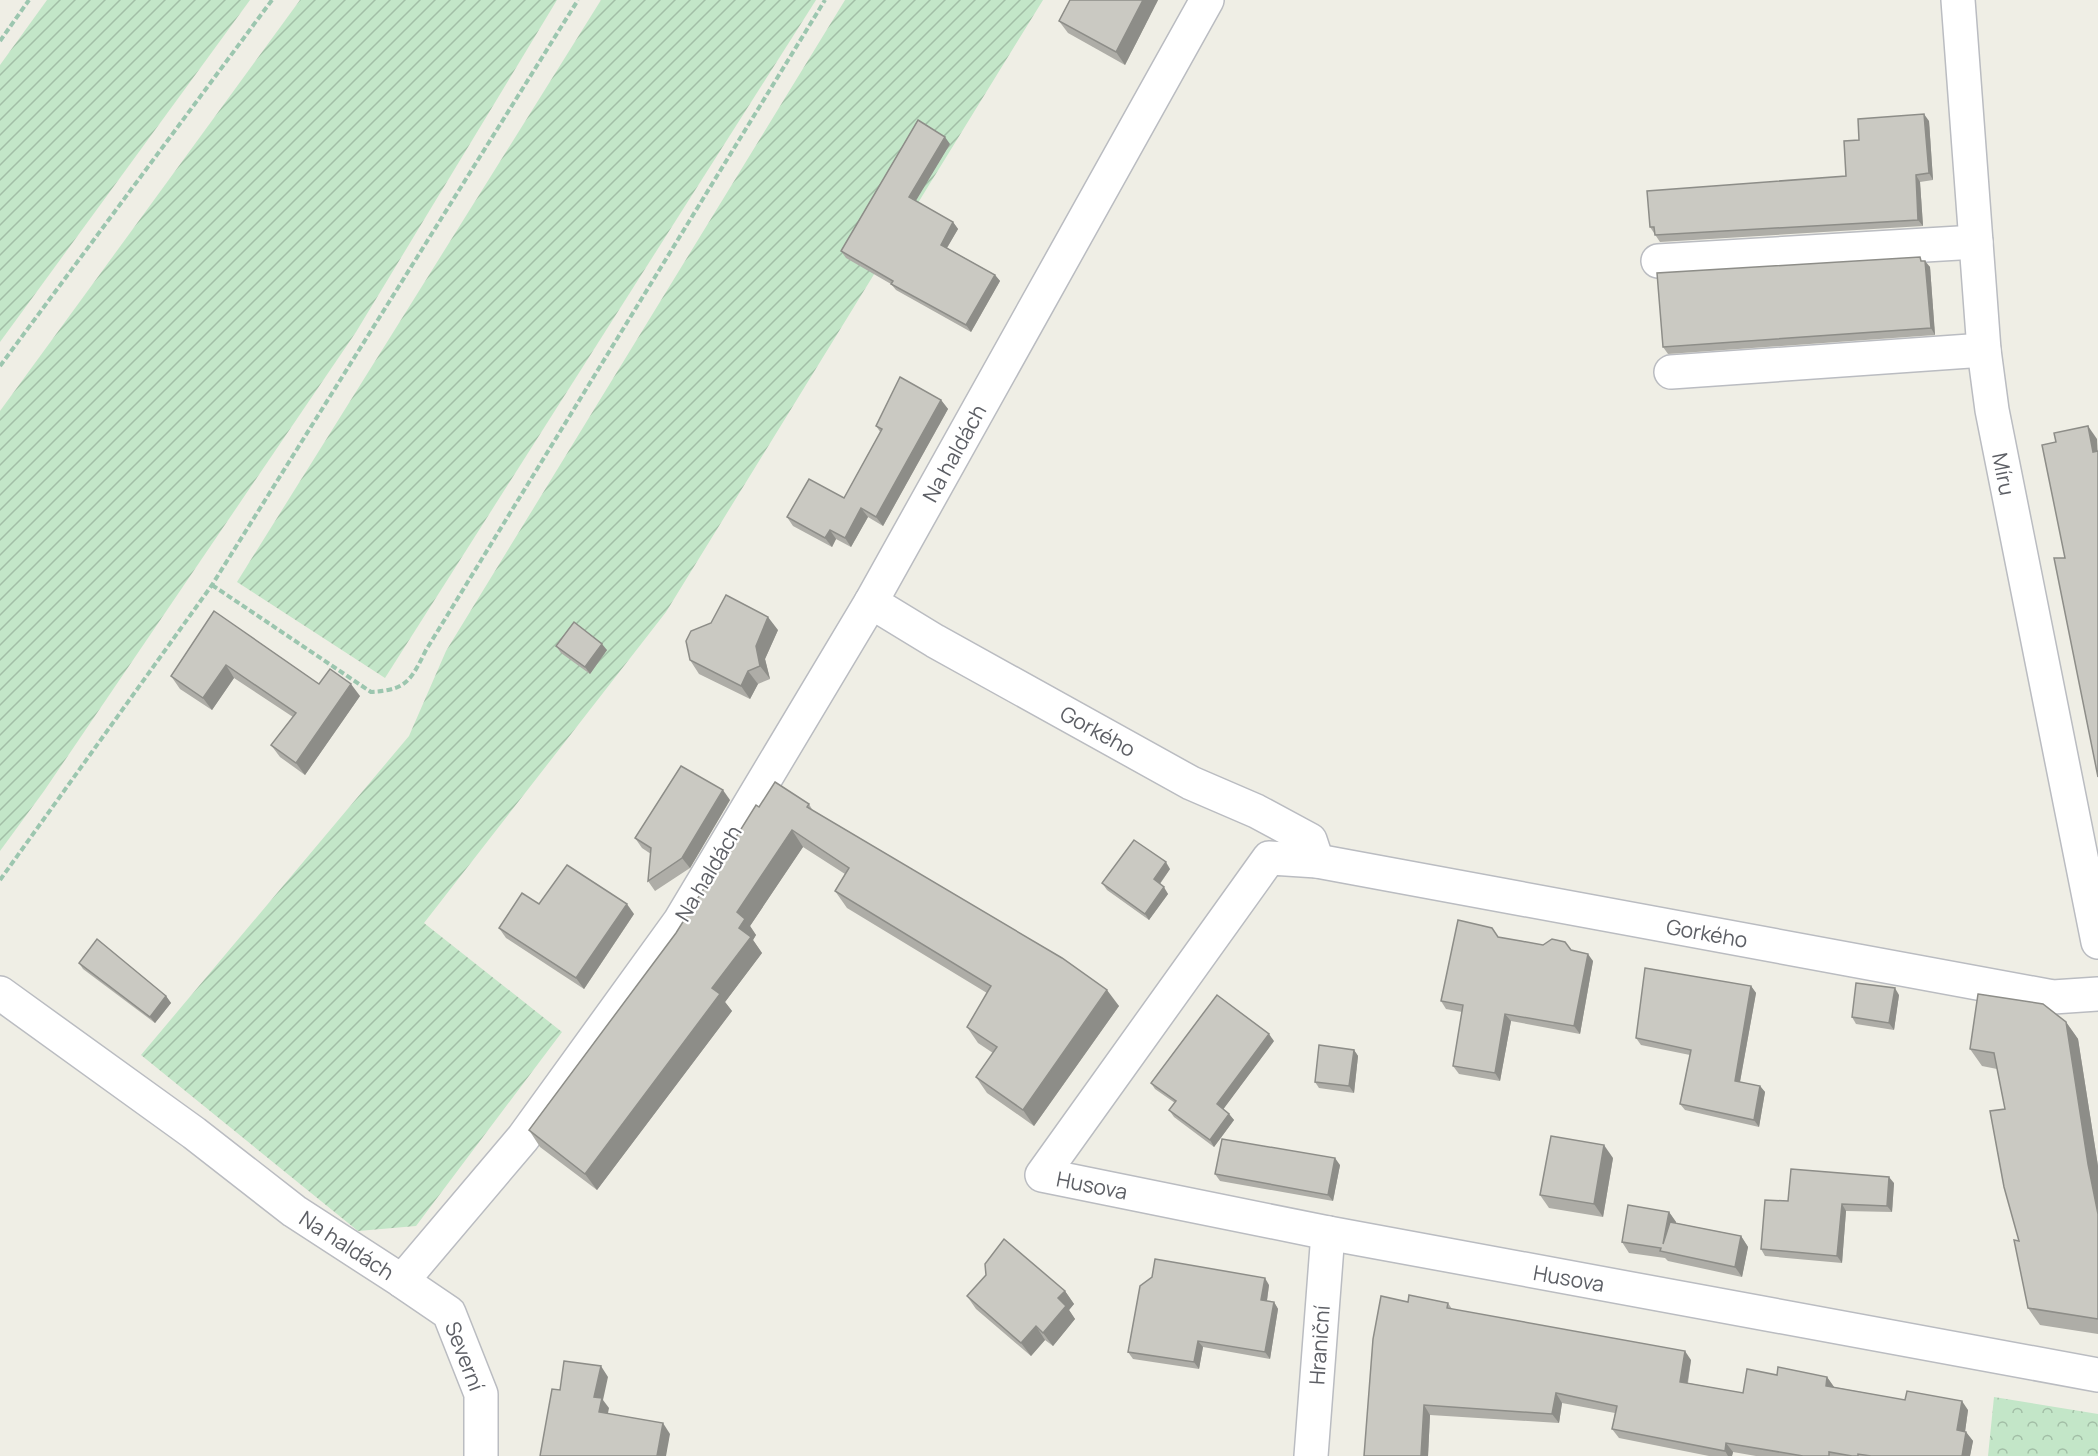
<svg xmlns="http://www.w3.org/2000/svg" width="2098" height="1456" viewBox="0 0 2098 1456" font-family="Manrope,sans-serif">
  <defs>
    <pattern id="park-crowns" width="20" height="18" patternUnits="userSpaceOnUse" patternTransform="scale(1.5)"><rect width="20" height="18" fill="#c3e6c8"/><path d="M2 6a3 3 0 1 1 6 0M12 15a3 3 0 1 1 6 0" fill="none" stroke="#a2bea6"/></pattern>
    <pattern id="garden-furrows" width="10" height="10" patternUnits="userSpaceOnUse" patternTransform="scale(1.5)"><rect width="10" height="10" fill="#c3e6c8"/><path d="M-1 1l2-2M0 10L10 0M9 11l2-2" fill="none" stroke="#a2bea6"/></pattern>
  </defs>
  <rect width="100%" height="100%" fill="#efeee5"/>
  <polygon fill="url(#park-crowns)" points="1994,1397 2098,1414 2098,1456 1988,1456"/>
  <g fill="url(#garden-furrows)">
    <polygon points="47,0 250,0 0,342 0,65"/>
    <polygon points="300,0 557,0 356,332 44,791 0,851 0,411"/>
    <polygon points="601,0 816,0 385,678 237,582"/>
    <polygon points="845,0 1043,0 666,612 424,923 562,1032 416,1226 358,1231 141,1055 409,736 446,651"/>
  </g>
  <g fill="none" stroke-linecap="round" stroke-linejoin="round">
    <defs>
      <g id="minor">
        <polyline points="1958,0 1984,350 1992,410 2098,942"/>
        <polyline points="1658,261 1976,242"/>
        <polyline points="1671,372 1984,350"/>
        <polyline points="871,602 935,641 1191,783 1256,811 1310,840 1317,861"/>
        <polyline points="0,993 194,1133 294,1211 402,1281 523,1138 680,921 871,602 1207,0"/>
        <polyline points="2098,994 2053,997 1317,861 1269,858 1042,1175 1328,1233 2098,1375"/>
        <polyline points="402,1281 449,1313 481,1394 481,1456"/>
        <polyline points="1311,1456 1328,1233"/>
      </g>
    </defs>
    <use href="#minor" stroke="#babcc1" stroke-width="36"/>
    <g stroke="#9cc6af" stroke-width="4" stroke-dasharray="6 3" stroke-linecap="butt">
      <polyline points="0,41 29,0"/>
      <polyline points="0,366 272,0"/>
      <path d="M212,585L371,692C407,690 411,680 426,650L825,0"/>
      <polyline points="0,880 212,585 578,0"/>
    </g>
    <use href="#minor" stroke="#fff" stroke-width="33"/>
  </g>
  <g fill="#aeada7">
    <polygon points="1070,0 1158,0 1125,65 1068,33 1059,21"/>
    <polygon points="1929,121 1933,180 1920,182 1923,226 1660,242 1650,227 1846,176 1859,140"/>
    <polygon points="950,144 915,201 953,222 958,229 947,248 995,275 1000,281 971,332 896,290 891,284 846,258 841,251"/>
    <polygon points="1923,261 1930,267 1935,335 1668,354 1663,347"/>
    <polygon points="941,400 948,409 883,526 868,517 851,547 836,539 832,547 793,526 787,517 844,498 881,433 876,426"/>
    <polygon points="214,611 319,684 360,696 305,775 280,757 271,745 293,717 234,678 212,710 180,689 171,676"/>
    <polygon points="778,630 765,659 770,679 758,684 750,699 699,674 690,660"/>
    <polygon points="556,646 607,650 590,674 561,653"/>
    <polygon points="730,800 690,868 655,891 648,881 651,854 642,848 635,838"/>
    <polygon points="809,804 813,811 1119,1006 1034,1126 987,1093 976,1077 993,1053 978,1043 967,1027 987,993 847,908 835,891 845,874 803,847 750,926 756,935 753,940 762,953 725,1002 732,1011 597,1190 540,1147 529,1130 676,933 759,807"/>
    <polygon points="1170,869 1160,884 1168,894 1149,920 1107,890 1102,883"/>
    <polygon points="634,914 584,989 506,938 499,928"/>
    <polygon points="1498,937 1571,950 1593,961 1580,1034 1511,1021 1500,1081 1459,1074 1453,1066 1462,1012 1446,1009 1441,1001"/>
    <polygon points="79,963 166,996 171,1003 155,1023 83,969"/>
    <polygon points="1751,986 1756,993 1740,1082 1760,1086 1765,1092 1759,1127 1685,1110 1680,1104 1690,1055 1641,1045 1636,1038"/>
    <polygon points="1899,995 1894,1030 1856,1024 1852,1017"/>
    <polygon points="2066,1022 2078,1039 2098,1166 2098,1334 2040,1325 2028,1308 2005,1109 1997,1069 1982,1066 1970,1049"/>
    <polygon points="1274,1041 1223,1109 1229,1114 1234,1120 1214,1147 1174,1117 1169,1110 1175,1103 1155,1089 1151,1083"/>
    <polygon points="1354,1050 1358,1056 1354,1093 1319,1088 1315,1082"/>
    <polygon points="1613,1158 1603,1217 1549,1208 1540,1195"/>
    <polygon points="1340,1165 1333,1201 1220,1181 1215,1174"/>
    <polygon points="1894,1183 1892,1212 1846,1211 1842,1263 1765,1256 1761,1249 1788,1201"/>
    <polygon points="1669,1212 1676,1222 1676,1223 1741,1236 1748,1247 1742,1277 1668,1261 1665,1258 1629,1253 1622,1242"/>
    <polygon points="1269,1285 1267,1301 1274,1302 1278,1309 1270,1359 1203,1347 1199,1369 1133,1359 1128,1352"/>
    <polygon points="1065,1291 1074,1304 1069,1310 1075,1319 1053,1346 1045,1340 1031,1356 976,1309 967,1296"/>
    <polygon points="1408,1302 1448,1303 1452,1309 1691,1360 1688,1383 1743,1393 1777,1375 1827,1377 1834,1387 1905,1400 1968,1410 1965,1432 1966,1432 1973,1441 1970,1456 1756,1456 1733,1452 1732,1456 1709,1456 1619,1438 1612,1429 1615,1413 1562,1403 1559,1423 1430,1415 1428,1456"/>
  </g>
  <g fill="#8d8d88">
    <polygon points="1143,0 1158,0 1125,65 1116,52"/>
    <polygon points="1924,114 1929,121 1933,180 1929,173"/>
    <polygon points="945,137 950,144 914,204 909,197"/>
    <polygon points="1916,175 1920,182 1923,226 1918,220"/>
    <polygon points="953,222 958,229 945,251 941,245"/>
    <polygon points="1925,261 1930,267 1935,335 1931,328"/>
    <polygon points="995,275 1000,281 971,332 966,325"/>
    <polygon points="941,400 948,409 883,526 876,517"/>
    <polygon points="2088,426 2097,439 2098,459 2093,452"/>
    <polygon points="861,508 868,517 851,547 845,538"/>
    <polygon points="830,530 836,539 832,547 825,538"/>
    <polygon points="768,617 778,630 765,659 770,679 760,666 756,646"/>
    <polygon points="602,644 607,650 590,674 585,667"/>
    <polygon points="226,665 234,678 212,710 203,698"/>
    <polygon points="748,671 758,684 750,699 741,686"/>
    <polygon points="351,684 360,696 305,775 296,763"/>
    <polygon points="723,790 730,800 690,868 682,858"/>
    <polygon points="792,830 803,847 750,926 756,935 753,940 762,953 725,1002 732,1011 597,1190 585,1174 712,988 739,928 737,912"/>
    <polygon points="1166,862 1170,869 1158,886 1154,879"/>
    <polygon points="1164,887 1168,894 1149,920 1145,914"/>
    <polygon points="627,904 634,914 584,989 576,978"/>
    <polygon points="1588,954 1593,961 1580,1034 1574,1026"/>
    <polygon points="1751,986 1756,993 1739,1087 1735,1081"/>
    <polygon points="1895,988 1899,995 1894,1030 1889,1023"/>
    <polygon points="1107,990 1119,1006 1034,1126 1023,1110"/>
    <polygon points="166,996 171,1003 155,1023 150,1017"/>
    <polygon points="1505,1014 1511,1021 1500,1081 1495,1073"/>
    <polygon points="2066,1022 2078,1039 2098,1166 2098,1214 2088,1164"/>
    <polygon points="1269,1034 1274,1041 1222,1111 1217,1104"/>
    <polygon points="1354,1050 1358,1056 1354,1093 1349,1086"/>
    <polygon points="1760,1086 1765,1092 1759,1127 1754,1120"/>
    <polygon points="1229,1114 1234,1120 1214,1147 1210,1140"/>
    <polygon points="1604,1145 1613,1158 1603,1217 1594,1204"/>
    <polygon points="1335,1158 1340,1165 1333,1201 1328,1195"/>
    <polygon points="1889,1177 1894,1183 1892,1212 1887,1206"/>
    <polygon points="1842,1204 1846,1211 1842,1263 1837,1256"/>
    <polygon points="1669,1212 1676,1222 1670,1253 1663,1244"/>
    <polygon points="1741,1236 1748,1247 1742,1277 1735,1267"/>
    <polygon points="1265,1278 1269,1285 1266,1307 1261,1300"/>
    <polygon points="1065,1291 1074,1304 1069,1310 1075,1319 1053,1346 1043,1333 1058,1298"/>
    <polygon points="1274,1302 1278,1309 1270,1359 1265,1352"/>
    <polygon points="1036,1326 1045,1340 1031,1356 1021,1343"/>
    <polygon points="1198,1341 1203,1347 1199,1369 1194,1362"/>
    <polygon points="1685,1351 1691,1360 1686,1391 1680,1382"/>
    <polygon points="601,1366 608,1377 603,1400 609,1408 606,1423 599,1412 594,1397"/>
    <polygon points="1827,1377 1834,1387 1832,1395 1826,1386"/>
    <polygon points="1556,1393 1562,1403 1559,1423 1552,1414"/>
    <polygon points="1962,1401 1968,1410 1964,1439 1957,1430"/>
    <polygon points="1424,1405 1430,1415 1428,1456 1421,1456"/>
    <polygon points="663,1423 670,1434 666,1456 657,1456"/>
    <polygon points="1966,1432 1973,1441 1970,1456 1962,1456"/>
    <polygon points="1726,1443 1733,1452 1732,1456 1728,1456 1725,1451"/>
  </g>
  <g fill="#cac9c2" stroke="#8d8d88" stroke-width="1.5">
    <polygon points="1070,0 1143,0 1116,52 1059,21"/>
    <polygon points="1924,114 1929,173 1916,175 1918,220 1655,235 1654,227 1650,227 1647,191 1846,176 1844,141 1859,140 1858,119"/>
    <polygon points="918,120 945,137 909,197 953,222 941,245 995,275 966,325 891,284 893,281 841,251"/>
    <polygon points="1920,257 1921,261 1925,261 1931,328 1663,347 1657,273"/>
    <polygon points="900,377 941,400 876,517 861,508 845,538 830,530 825,538 787,517 809,479 844,498 882,429 876,426"/>
    <polygon points="2088,426 2093,452 2098,451 2098,777 2054,558 2065,558 2042,445 2056,442 2054,433"/>
    <polygon points="726,595 768,617 756,646 760,666 748,671 741,686 690,660 686,641 691,631 711,623"/>
    <polygon points="214,611 319,684 330,669 351,684 296,763 271,745 296,713 226,665 203,698 171,676"/>
    <polygon points="574,622 602,644 585,667 556,646"/>
    <polygon points="681,766 723,790 682,858 648,881 651,848 635,838"/>
    <polygon points="775,782 809,804 807,807 1062,958 1107,990 1023,1110 976,1077 997,1047 967,1027 991,986 835,891 849,868 792,830 737,912 745,919 739,928 751,937 712,988 720,994 585,1174 529,1130 676,933 756,805 759,807"/>
    <polygon points="1134,840 1166,862 1154,879 1164,887 1145,914 1102,883"/>
    <polygon points="567,865 627,904 576,978 499,928 522,893 539,904"/>
    <polygon points="1458,920 1492,928 1498,937 1521,941 1543,945 1552,939 1565,942 1571,950 1588,954 1574,1026 1505,1014 1495,1073 1453,1066 1463,1005 1441,1001"/>
    <polygon points="97,939 166,996 150,1017 79,963"/>
    <polygon points="1645,968 1751,986 1735,1081 1760,1086 1754,1120 1680,1104 1691,1050 1636,1038"/>
    <polygon points="1856,983 1895,988 1889,1023 1852,1017"/>
    <polygon points="1978,994 2043,1004 2066,1022 2088,1164 2098,1214 2098,1319 2028,1308 2014,1240 2019,1241 2004,1187 1990,1111 2005,1109 1994,1053 1970,1049"/>
    <polygon points="1217,995 1269,1034 1217,1104 1229,1114 1210,1140 1169,1110 1176,1101 1151,1083"/>
    <polygon points="1319,1045 1354,1050 1349,1086 1315,1082"/>
    <polygon points="1551,1136 1604,1145 1594,1204 1540,1195"/>
    <polygon points="1222,1139 1335,1158 1328,1195 1215,1174"/>
    <polygon points="1791,1169 1889,1177 1887,1206 1842,1204 1837,1256 1761,1249 1765,1200 1788,1201"/>
    <polygon points="1628,1205 1669,1212 1663,1244 1670,1222 1741,1236 1735,1267 1660,1251 1661,1248 1622,1242"/>
    <polygon points="1004,1239 1065,1291 1058,1298 1066,1306 1043,1333 1036,1326 1021,1343 967,1296 986,1275 985,1264"/>
    <polygon points="1155,1259 1265,1278 1261,1300 1274,1302 1265,1352 1198,1341 1194,1362 1128,1352 1140,1286 1152,1277"/>
    <polygon points="1409,1295 1448,1303 1447,1308 1685,1351 1680,1382 1743,1393 1747,1369 1777,1375 1778,1367 1827,1377 1826,1386 1905,1400 1907,1391 1962,1401 1957,1430 1966,1432 1962,1456 1871,1456 1858,1454 1858,1456 1852,1456 1829,1452 1829,1456 1803,1456 1726,1443 1725,1451 1612,1429 1617,1406 1556,1393 1552,1414 1424,1405 1421,1456 1364,1456 1373,1339 1381,1296 1408,1302"/>
    <polygon points="564,1361 601,1366 594,1397 602,1398 599,1412 663,1423 657,1456 540,1456 552,1389 560,1390"/>
  </g>
  <g text-anchor="middle" dominant-baseline="central" stroke-width="4.5" stroke-linejoin="round" paint-order="stroke">
    <g font-size="21" fill="#5d5f65" stroke="#fff">
      <text transform="translate(954 453) rotate(-61)">Na haldách</text>
      <text transform="translate(2004 474) rotate(79)">Míru</text>
      <text transform="translate(1098 731) rotate(29)">Gorkého</text>
      <text transform="translate(708 873) rotate(-59)">Na haldách</text>
      <text transform="translate(1707 933) rotate(10)">Gorkého</text>
      <text transform="translate(1092 1185) rotate(11)">Husova</text>
      <text transform="translate(347 1245) rotate(33)">Na haldách</text>
      <text transform="translate(1569 1278) rotate(10)">Husova</text>
      <text transform="translate(1319 1345) rotate(-86)">Hraniční</text>
      <text transform="translate(465 1356) rotate(69)">Severní</text>
    </g>
  </g>
</svg>
